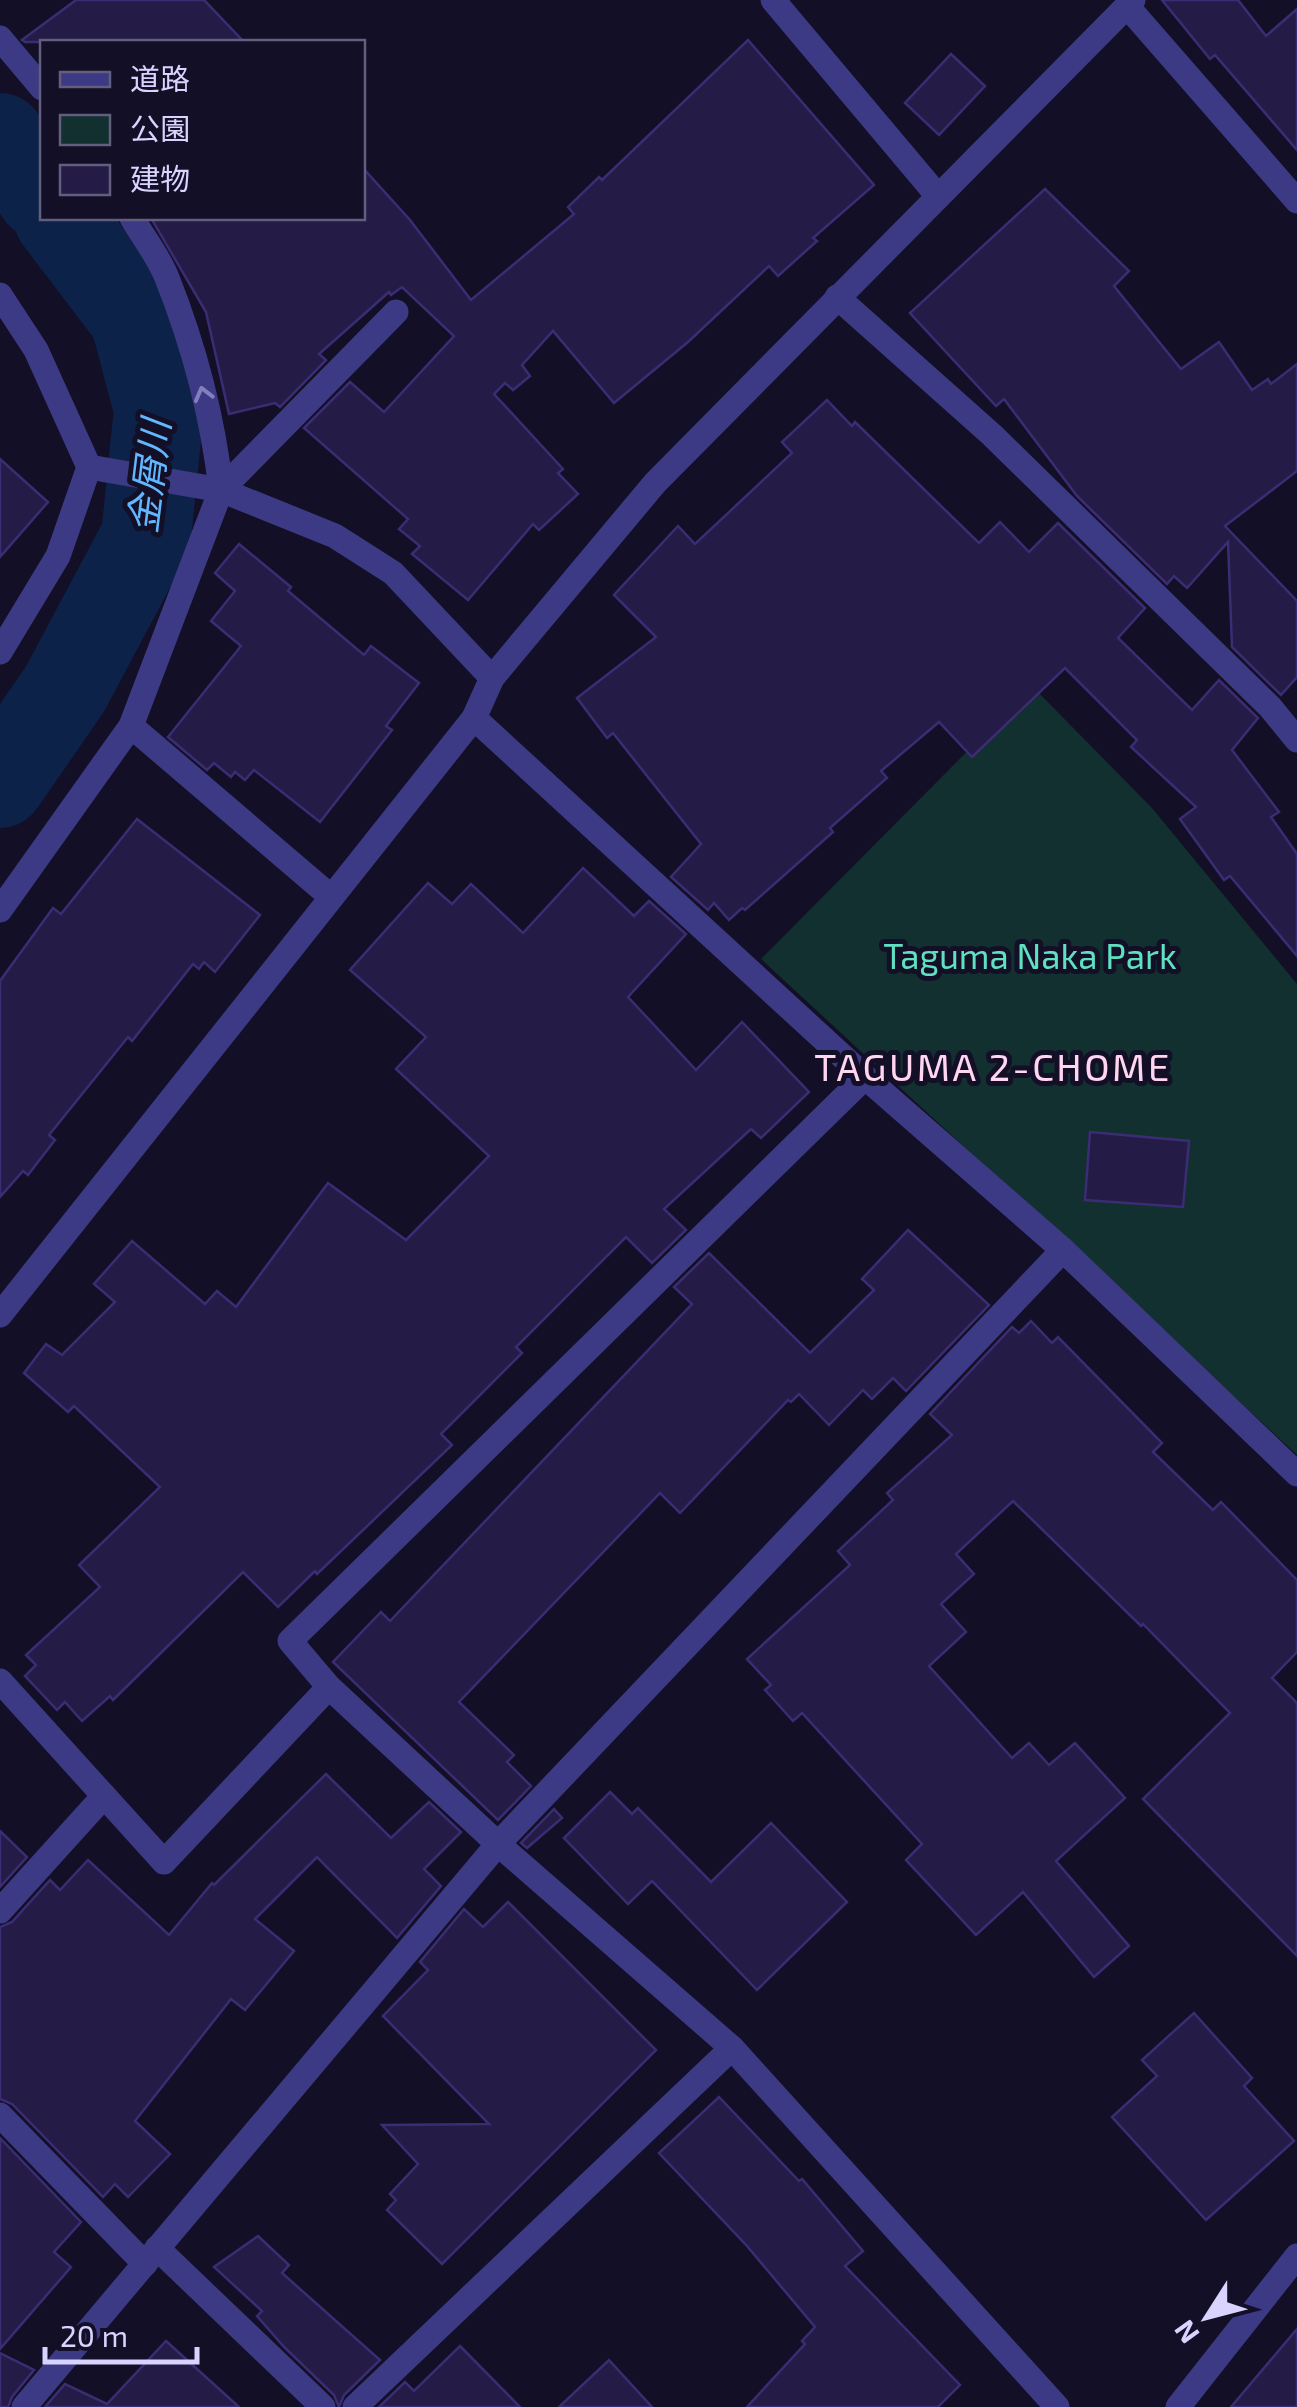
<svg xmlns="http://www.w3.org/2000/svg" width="1297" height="2407" viewBox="0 0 1297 2407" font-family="'Exo 2','Noto Sans JP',sans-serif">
  <rect width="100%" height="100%" fill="#130f26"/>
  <polygon fill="#12302f" points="1032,686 1152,808 1297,984 1297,1455 761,959"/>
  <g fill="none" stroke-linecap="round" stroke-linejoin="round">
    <g stroke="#0c2248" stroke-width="90">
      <polyline points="0,138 42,195"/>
      <polyline points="0,783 65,689 146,537 159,409 135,318 59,218"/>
    </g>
  </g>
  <g fill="#241b47" stroke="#3b2d73" stroke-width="2.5">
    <polygon points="76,0 204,0 244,42 25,42 22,40"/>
    <polygon points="1162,0 1238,0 1266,36 1297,9 1297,150 1215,55 1210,59"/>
    <polygon points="748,40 874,185 813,238 817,241 778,276 769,266 688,342 614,403 553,331 522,365 530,376 513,390 505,383 494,394 563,469 558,473 578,494 539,530 533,524 468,600 412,554 420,546 399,529 408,519 304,428 350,382 384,412 454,336 402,287 391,295 389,292 319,354 326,360 280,407 275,403 229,414 206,312 151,218 362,218 362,167 410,220 471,300 574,214 568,207 599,177 602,180"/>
    <polygon points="951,54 985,86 939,135 905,103"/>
    <polygon points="1045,189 1129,271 1114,286 1181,369 1219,342 1252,390 1268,379 1271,384 1297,364 1297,471 1225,526 1297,601 1297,677 1281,695 1232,647 1228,542 1187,588 1174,576 1167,584 1077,496 1004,399 996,406 910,313"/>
    <polygon points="827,400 852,426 855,422 979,543 1000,522 1029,552 1058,523 1145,608 1118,638 1192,710 1219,680 1258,718 1232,750 1279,812 1271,817 1297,854 1297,956 1230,876 1224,880 1180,819 1196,807 1131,747 1137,740 1065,668 972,757 939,722 881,771 887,778 830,828 833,832 745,910 742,908 729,920 714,903 708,910 671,877 701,844 613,733 607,738 577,698 656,637 614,595 678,526 695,544 792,453 782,442"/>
    <polygon points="0,459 48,502 0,557"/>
    <polygon points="239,544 291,587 288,591 364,655 371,646 419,683 386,726 392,730 320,822 254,770 245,780 235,772 231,777 214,763 207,770 168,737 241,646 211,621 235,591 215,573"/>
    <polygon points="137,819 260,915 215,972 204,962 199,969 193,964 132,1041 128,1037 49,1135 55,1140 28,1175 23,1171 0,1197 0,981 53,908 61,914"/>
    <polygon points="583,868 634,916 649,901 686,934 628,997 696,1070 742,1022 809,1092 761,1138 751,1129 664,1209 686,1230 652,1263 626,1237 516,1347 522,1353 441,1434 452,1445 317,1574 315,1571 278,1607 243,1572 113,1700 110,1696 82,1721 65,1702 57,1710 25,1676 36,1665 26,1655 100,1587 79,1565 160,1487 74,1406 68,1412 24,1373 46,1344 62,1355 115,1302 94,1284 132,1241 205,1304 217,1291 236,1307 328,1183 406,1240 489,1156 396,1069 426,1037 350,970 428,883 452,904 471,884 523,933"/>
    <polygon points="1090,1132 1189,1141 1183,1207 1085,1200"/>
    <polygon points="908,1230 989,1305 906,1391 893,1378 872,1399 863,1390 829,1425 799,1394 791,1402 788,1400 680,1513 660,1493 459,1702 514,1755 507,1762 531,1786 498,1820 333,1662 381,1612 390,1621 692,1304 674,1287 709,1253 810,1353 874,1290 862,1279"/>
    <polygon points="1031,1321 1052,1343 1058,1337 1162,1443 1153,1452 1213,1510 1221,1502 1297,1580 1297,1652 1272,1678 1297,1703 1297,1956 1143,1799 1230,1713 1143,1624 1141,1626 1013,1501 956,1554 974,1574 941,1604 966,1632 929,1666 1012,1758 1029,1743 1049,1765 1075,1743 1125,1798 1056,1861 1129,1946 1094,1977 1023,1892 976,1935 906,1860 922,1844 802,1713 793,1721 765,1690 771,1685 747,1659 850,1565 838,1551 893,1500 887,1493 952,1435 930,1414 1012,1327 1019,1333"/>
    <polygon points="326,1774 391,1838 429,1802 461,1832 424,1869 441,1886 397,1938 317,1857 255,1919 294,1951 245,2010 231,1999 135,2121 170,2154 128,2197 115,2184 103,2197 12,2104 0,2099 0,1927 12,1922 50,1880 60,1890 88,1860 169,1935 212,1883 214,1885"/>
    <polygon points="610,1792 632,1814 638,1808 711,1882 771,1823 847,1902 757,1990 652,1881 628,1904 564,1838"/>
    <polygon points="554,1809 562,1818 527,1848 521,1843"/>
    <polygon points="0,1831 27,1857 0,1887"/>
    <polygon points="508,1902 656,2050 442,2264 387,2210 396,2200 390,2194 418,2164 382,2125 489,2124 383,2016 428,1970 420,1962 464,1909 483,1927"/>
    <polygon points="1194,2013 1252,2078 1244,2086 1294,2141 1206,2220 1112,2117 1157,2076 1142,2060"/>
    <polygon points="719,2097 799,2181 802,2179 863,2251 845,2266 960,2385 938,2407 747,2407 805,2344 802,2341 815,2327 747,2246 659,2153"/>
    <polygon points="0,2138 81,2222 54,2252 71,2267 0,2349"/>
    <polygon points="258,2236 289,2265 282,2273 380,2360 344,2395 339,2407 334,2395 284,2347 257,2316 262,2311 214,2267"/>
    <polygon points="1297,2329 1297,2407 1231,2407"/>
    <polygon points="166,2341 239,2407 45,2407 65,2384 107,2404"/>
    <polygon points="460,2346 520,2407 379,2407 405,2382 414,2391"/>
    <polygon points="0,2353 34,2370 12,2397 8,2407 0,2407"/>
    <polygon points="609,2360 652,2407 559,2407"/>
  </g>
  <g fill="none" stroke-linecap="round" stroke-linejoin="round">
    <g stroke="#3d3a85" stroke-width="25">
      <polyline points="773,0 937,195"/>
      <polyline points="1127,6 1297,201"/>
      <polyline points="0,38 42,88"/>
      <path d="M132,218C143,237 159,257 167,278C194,346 213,418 221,490"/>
      <polyline points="0,295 36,350 89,467 58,556 0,652"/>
      <polyline points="837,297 992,435 1270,707 1297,740"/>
      <polyline points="89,467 221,490 335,536 393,573 492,678"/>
      <polyline points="474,718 865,1077 1063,1250 1297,1474"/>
      <polyline points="131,726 330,896"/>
      <polyline points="0,910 131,726 221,490 396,312"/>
      <polyline points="865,1077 290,1641 329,1687 498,1844 732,2048 1057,2407"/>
      <polyline points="0,1315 474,718 492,678 655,483 1133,0"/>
      <polyline points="0,1681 164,1862 329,1687"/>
      <polyline points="0,1911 104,1796"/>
      <polyline points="0,2115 145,2264"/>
      <polyline points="157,2248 323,2407"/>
      <polyline points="24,2407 498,1844 1063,1250"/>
      <polyline points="355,2407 732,2048"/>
      <polyline points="1178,2407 1297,2256"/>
    </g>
  </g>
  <defs><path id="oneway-chevron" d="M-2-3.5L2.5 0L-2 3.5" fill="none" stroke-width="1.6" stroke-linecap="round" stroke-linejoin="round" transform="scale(2.5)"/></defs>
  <use stroke="#837fbc" href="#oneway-chevron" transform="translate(203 394) rotate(-105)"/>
  <g text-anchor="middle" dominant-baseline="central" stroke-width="10" stroke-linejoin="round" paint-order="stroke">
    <g font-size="35" fill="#5fe0c0" stroke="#130f26">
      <text x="1030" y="955">Taguma Naka Park</text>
    </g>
    <g font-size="38" font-style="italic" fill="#62b6ff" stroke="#130f26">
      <text transform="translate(148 476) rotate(-83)">金屑川</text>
    </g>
    <g font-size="38" letter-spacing="2.5" fill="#ffd6f0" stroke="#130f26">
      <text x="993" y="1066">TAGUMA 2-CHOME</text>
    </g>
  </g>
  <rect x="40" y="40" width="325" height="180" fill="#130f26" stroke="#625e7d" stroke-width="2.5"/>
  <rect x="60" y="72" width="50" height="15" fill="#3d3a85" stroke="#625e7d" stroke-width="2.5"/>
  <text x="130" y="90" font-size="30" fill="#d9d4ff">道路</text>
  <rect x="60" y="115" width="50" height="30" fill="#12302f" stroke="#625e7d" stroke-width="2.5"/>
  <text x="130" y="140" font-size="30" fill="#d9d4ff">公園</text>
  <rect x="60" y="165" width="50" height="30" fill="#241b47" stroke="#625e7d" stroke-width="2.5"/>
  <text x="130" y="190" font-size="30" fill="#d9d4ff">建物</text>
  <g transform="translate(1207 2317) rotate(234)" stroke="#130f26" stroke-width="8" paint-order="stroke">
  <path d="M0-8L18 38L0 25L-18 38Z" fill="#d9d4ff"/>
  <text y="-15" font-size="28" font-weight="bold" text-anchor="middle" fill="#d9d4ff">N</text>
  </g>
  <path d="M45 2347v15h152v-15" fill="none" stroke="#d9d4ff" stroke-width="5"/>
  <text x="60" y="2347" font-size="30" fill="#d9d4ff" stroke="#130f26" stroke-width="8" paint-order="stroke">20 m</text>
</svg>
